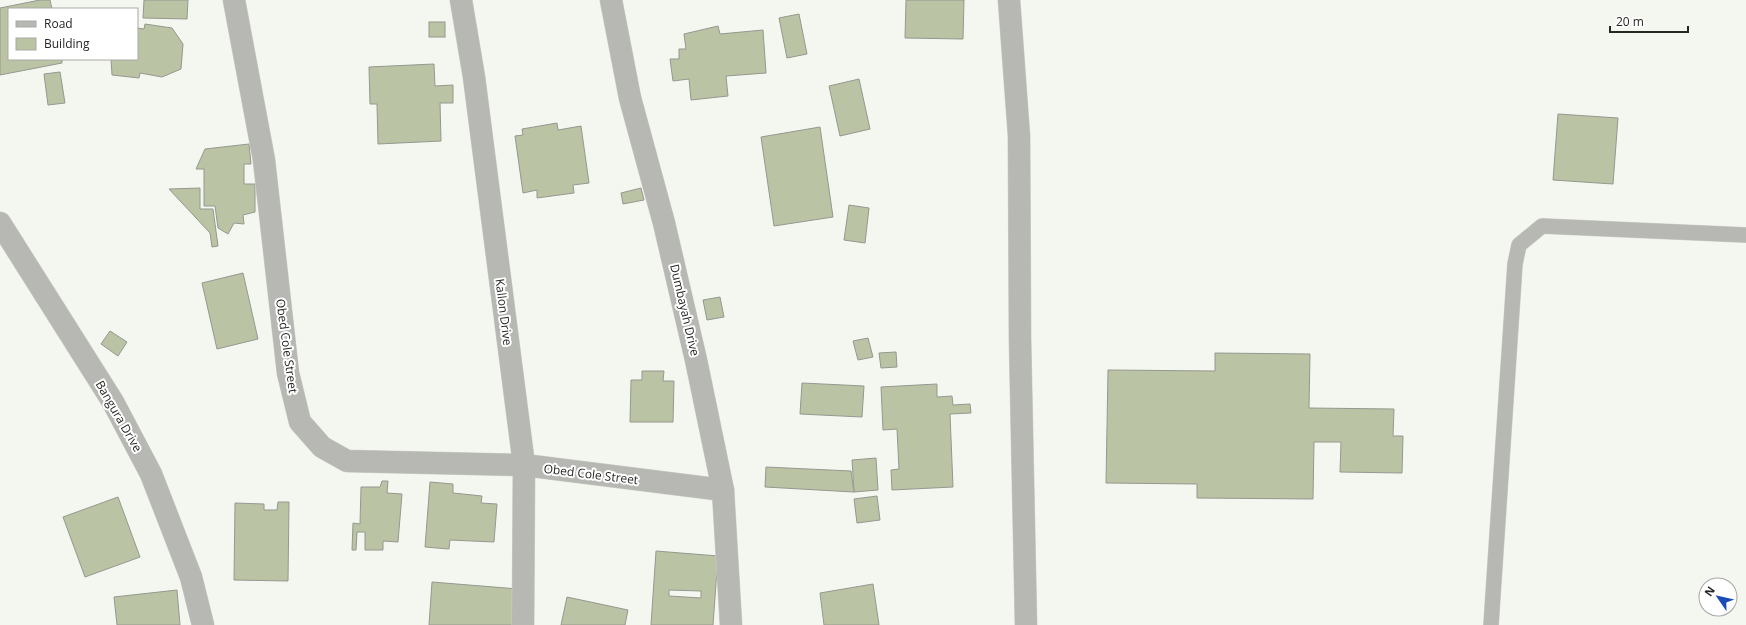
<svg xmlns="http://www.w3.org/2000/svg" width="1746" height="625" viewBox="0 0 1746 625" font-family="'Open Sans',sans-serif">
  <rect width="100%" height="100%" fill="#f4f7ef"/>
  <g fill="#bac3a3" stroke="#969890" fill-rule="evenodd">
    <polygon points="40,0 50,0 52,9 9,9 9,59 62,59 62,63 0,75 0,8"/>
    <polygon points="144,0 188,0 187,19 143,18"/>
    <polygon points="906,0 964,0 963,39 905,38"/>
    <polygon points="799,14 807,54 787,58 779,18"/>
    <rect x="429" y="22" width="16" height="15"/>
    <polygon points="145,24 172,28 183,44 181,69 162,77 140,73 139,78 112,75 111,59 137,59 137,28 144,29"/>
    <polygon points="718,26 720,34 763,30 766,73 726,76 728,96 691,100 689,79 673,81 670,59 679,59 679,49 686,49 684,34"/>
    <polygon points="434,64 435,86 453,85 453,103 440,103 441,141 378,144 377,104 370,104 369,67"/>
    <polygon points="60,72 65,103 48,105 44,74"/>
    <polygon points="859,79 870,129 840,136 829,86"/>
    <polygon points="1558,114 1618,118 1613,184 1553,180"/>
    <polygon points="557,123 558,130 581,126 589,183 573,185 574,193 537,198 537,190 523,193 515,136 523,135 522,129"/>
    <polygon points="820,127 833,217 774,226 761,137"/>
    <polygon points="249,144 251,164 244,164 244,184 255,184 255,212 243,215 244,224 234,223 228,234 218,228 215,206 204,206 204,169 196,169 205,149"/>
    <polygon points="200,188 200,209 213,209 218,246 212,247 210,233 169,189"/>
    <polygon points="641,188 644,200 623,204 621,193"/>
    <polygon points="849,205 869,208 865,243 844,240"/>
    <polygon points="243,273 258,339 217,349 202,283"/>
    <polygon points="720,297 724,317 707,320 703,300"/>
    <polygon points="110,331 127,342 118,356 101,344"/>
    <polygon points="868,338 873,357 858,360 853,341"/>
    <polygon points="896,352 897,367 881,368 879,353"/>
    <polygon points="1215,353 1310,354 1309,408 1394,409 1393,436 1403,436 1402,473 1340,472 1341,442 1314,442 1313,499 1197,498 1197,484 1106,483 1108,370 1215,371"/>
    <polygon points="642,371 664,371 663,381 674,381 673,422 630,422 631,380 642,380"/>
    <polygon points="802,383 864,386 862,417 800,414"/>
    <polygon points="937,384 937,397 952,396 953,405 970,404 971,413 950,414 953,487 892,490 891,470 899,469 897,429 883,430 881,387"/>
    <polygon points="876,458 878,490 854,492 852,460"/>
    <polygon points="766,467 851,471 854,492 765,487"/>
    <polygon points="382,481 388,481 387,493 402,494 398,542 383,541 383,550 365,550 365,532 357,532 356,550 352,550 353,523 360,524 361,487 380,487"/>
    <polygon points="430,482 453,484 453,493 482,496 481,503 497,504 494,542 450,540 449,549 425,547"/>
    <polygon points="877,496 880,520 857,523 854,499"/>
    <polygon points="118,497 140,557 85,577 63,517"/>
    <polygon points="278,502 289,502 288,581 234,580 235,503 264,504 264,510 277,510"/>
    <path d="M656,551L718,556L713,625H651ZM669,590L701,591V598L669,596Z"/>
    <polygon points="432,582 518,589 516,625 429,625"/>
    <polygon points="873,584 879,625 824,625 820,593"/>
    <polygon points="177,590 180,625 117,625 114,597"/>
    <polygon points="567,597 628,610 625,625 561,625"/>
  </g>
  <g fill="none" stroke-linecap="round" stroke-linejoin="round">
    <defs>
      <polyline id="service" points="1491,625 1515,264 1519,245 1542,226 1746,235"/>
      <g id="minor">
        <polyline points="234,0 264,160 288,373 300,422 322,447 347,461 524,465 723,490"/>
        <polyline points="461,0 474,77 524,465 523,625"/>
        <polyline points="611,0 630,98 664,223 696,360 723,490 731,625"/>
        <polyline points="1009,0 1019,136 1020,339 1026,625"/>
        <polyline points="0,223 113,402 151,474 191,577 203,625"/>
      </g>
    </defs>
    <use href="#service" stroke="#cfd2ca" stroke-width="16"/>
    <use href="#minor" stroke="#cfd2ca" stroke-width="23"/>
    <use href="#service" stroke="#b7b8b4" stroke-width="15"/>
    <use href="#minor" stroke="#b7b8b4" stroke-width="22"/>
  </g>
  <g text-anchor="middle" dominant-baseline="central" stroke-width="4" stroke-linejoin="round" paint-order="stroke">
    <g font-size="12" fill="#262724" stroke="#fff">
      <text transform="translate(685 310) rotate(77)">Dumbayah Drive</text>
      <text transform="translate(504 312) rotate(83)">Kallon Drive</text>
      <text transform="translate(287 346) rotate(82)">Obed Cole Street</text>
      <text transform="translate(119 416) rotate(60)">Bangura Drive</text>
      <text transform="translate(591 474) rotate(7)">Obed Cole Street</text>
    </g>
  </g>
  <rect x="8" y="8" width="130" height="52" fill="#ffffff" stroke="#a8a9a7"/>
  <rect x="16" y="21" width="20" height="6" fill="#b7b8b4" stroke="#a8a9a7"/>
  <text x="44" y="28" font-size="12" fill="#262724">Road</text>
  <rect x="16" y="38" width="20" height="12" fill="#bac3a3" stroke="#a8a9a7"/>
  <text x="44" y="48" font-size="12" fill="#262724">Building</text>
  <g transform="translate(1718 597) rotate(304)"><circle r="19" fill="#ffffff" stroke="#a8a9a7"/>
  <path d="M0-3L7 15L0 10L-7 15Z" fill="#1a4bb7"/>
  <text y="-6" font-size="11" font-weight="bold" text-anchor="middle" fill="#262724">N</text>
  </g>
  <path d="M1610 26v6h78v-6" fill="none" stroke="#262724" stroke-width="2"/>
  <text x="1616" y="26" font-size="12" fill="#262724" stroke="#ffffff" stroke-width="3" paint-order="stroke">20 m</text>
</svg>
